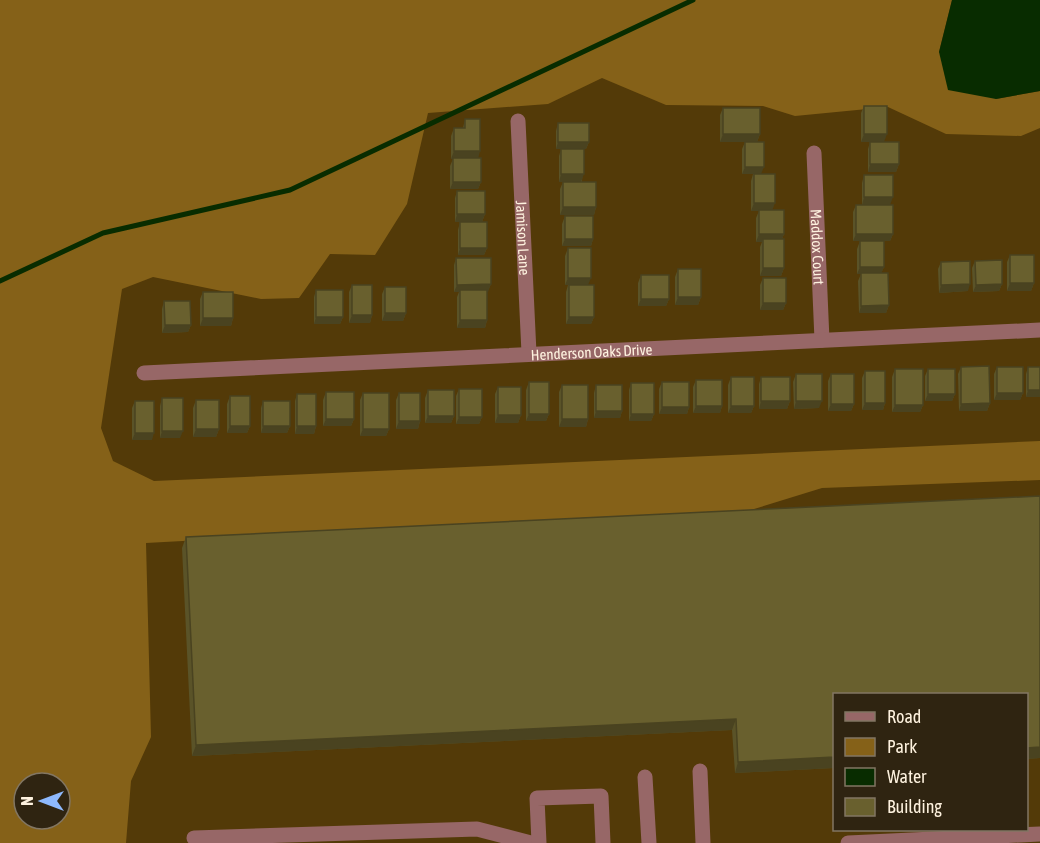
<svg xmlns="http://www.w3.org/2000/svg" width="1040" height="843" viewBox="0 0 1040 843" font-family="'Asap Condensed',sans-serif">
  <rect width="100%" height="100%" fill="#533a08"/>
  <path fill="#856118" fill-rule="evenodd" d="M0,0H952L939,52L996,99L1040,91V128L1021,136L946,134L888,107L795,116L763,106L666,105L602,78L548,104L428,113L407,204L375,255L330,254L299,298L261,299L153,277L122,289L101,428L113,461L154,481L1040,441V480L822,488L751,510L146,543L151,737L131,781L126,843H0ZM24,783H60V819H24Z"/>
  <polygon fill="#082c00" points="952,0 1040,0 1040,91 996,99 948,90 939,52"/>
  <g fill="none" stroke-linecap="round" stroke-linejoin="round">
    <polyline stroke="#082c00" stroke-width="5" points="0,281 103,233 290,190 693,0"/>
    <g stroke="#976767" stroke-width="15">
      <path id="s1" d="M518,121L529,353"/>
      <path id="s2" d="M814,153L822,340"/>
      <path id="s3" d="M144,373L1040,330"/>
      <polyline points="700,771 703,843"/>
      <polyline points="645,777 649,843"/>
      <polyline points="194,838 477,829 531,843"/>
      <polyline points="539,843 537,798 601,796 603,843"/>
      <polyline points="848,843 1040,834"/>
    </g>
  </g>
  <g fill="#5a5328">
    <polygon points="864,106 884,142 899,164 896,172 868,172 868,149 870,142 861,142 861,113"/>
    <polygon points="723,108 760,134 757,142 720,142 720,115"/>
    <polygon points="465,119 478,158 481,182 478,189 450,189 450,166 453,159 451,159 451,136 454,128 463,128"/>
    <polygon points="558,123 589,142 586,149 584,149 582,182 596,207 594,215 560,215 560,189 563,182 559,182 559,156 561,149 556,149 556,131"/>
    <polygon points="745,142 761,174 772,210 784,234 782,239 784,268 781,276 760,276 760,247 762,242 756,242 756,218 759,211 751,211 751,181 753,174 742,174 742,149"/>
    <polygon points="864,175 890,205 893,234 890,241 853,241 853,212 856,205 862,205 862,183"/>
    <polygon points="457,191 485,214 482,222 455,222 455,198"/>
    <polygon points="565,216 593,239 591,246 562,246 562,224"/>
    <polygon points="460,222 487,248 484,255 458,255 458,230"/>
    <polygon points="860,241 884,267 881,273 889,305 886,313 859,313 858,281 861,274 857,274 857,249"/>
    <polygon points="568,248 588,285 594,317 591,324 566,324 566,292 568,285 565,285 565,256"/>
    <polygon points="1010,255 1034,283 1031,291 1007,291 1007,262"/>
    <polygon points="456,258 491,284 487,292 487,320 485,328 457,328 457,297 459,292 454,292 454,265"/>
    <polygon points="975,261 1002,284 999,291 973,292 972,268"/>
    <polygon points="941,262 968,291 939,293 938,269"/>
    <polygon points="678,269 701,297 698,305 675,305 675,277"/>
    <polygon points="641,275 669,299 666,306 638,306 638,283"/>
    <polygon points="763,278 786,303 783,310 760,310 760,285"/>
    <polygon points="352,285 372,315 370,323 349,323 349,292"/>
    <polygon points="385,287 406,313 403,321 382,321 382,294"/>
    <polygon points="316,290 343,317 340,324 314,324 314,297"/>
    <polygon points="203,292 233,318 231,326 200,326 200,299"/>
    <polygon points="164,301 191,325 188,332 162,333 162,309"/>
    <polygon points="961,367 990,403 987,411 959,411 958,374"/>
    <polygon points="997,367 1023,393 1020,400 994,400 994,374"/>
    <polygon points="1028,367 1040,397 1026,397 1026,374"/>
    <polygon points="895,369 923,405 920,412 892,412 892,377"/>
    <polygon points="928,369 955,394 952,401 925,401 925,376"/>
    <polygon points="865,371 885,403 883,410 862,410 862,378"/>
    <polygon points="796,374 819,408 794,409 793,382"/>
    <polygon points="831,374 854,404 851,411 828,411 828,381"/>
    <polygon points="731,377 754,406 751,413 728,413 728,385"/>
    <polygon points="761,377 790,401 787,409 759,409 759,384"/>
    <polygon points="696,380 722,406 720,413 693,413 693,387"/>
    <polygon points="529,382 549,414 546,421 526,421 526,390"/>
    <polygon points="662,382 689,407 687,414 659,414 659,389"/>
    <polygon points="631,383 654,414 651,421 629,421 629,390"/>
    <polygon points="562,385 588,419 586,427 559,427 559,392"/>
    <polygon points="596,385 622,411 620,418 594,418 594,393"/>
    <polygon points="498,387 521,415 518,423 495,423 495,394"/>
    <polygon points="459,389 482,417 479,424 456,424 456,396"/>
    <polygon points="428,390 454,416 451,423 425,423 425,398"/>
    <polygon points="326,392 354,419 351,426 323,426 323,400"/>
    <polygon points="363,393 389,429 386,436 360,436 360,400"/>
    <polygon points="399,393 420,421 418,429 396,429 396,400"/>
    <polygon points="297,394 316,426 314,434 295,434 295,401"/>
    <polygon points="230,396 250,426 247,433 227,433 227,404"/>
    <polygon points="162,398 180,438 160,438 160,406"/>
    <polygon points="196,400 219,429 216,437 193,437 193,408"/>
    <polygon points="135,401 152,440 132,440 132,408"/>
    <polygon points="263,401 290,426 287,433 261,433 261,408"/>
    <polygon points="1040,496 1040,758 1026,759 1026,694 834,694 834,768 735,773 732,730 192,756 182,548 186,537"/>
  </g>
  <g fill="#4a4320">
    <polygon points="723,134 760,134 757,142 720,142"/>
    <polygon points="864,134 887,134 884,142 861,142"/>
    <polygon points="558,142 589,142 586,149 556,149"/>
    <polygon points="454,151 480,151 478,159 451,159"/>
    <polygon points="870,164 899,164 896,172 868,172"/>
    <polygon points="745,167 764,167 761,174 742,174"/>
    <polygon points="561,174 584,174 581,182 559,182"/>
    <polygon points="453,182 481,182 478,189 450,189"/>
    <polygon points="864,197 893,197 890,205 862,205"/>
    <polygon points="754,203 775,203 772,211 751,211"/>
    <polygon points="563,207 596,207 594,215 560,215"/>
    <polygon points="457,214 485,214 482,222 455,222"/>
    <polygon points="759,234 784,234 781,242 763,239 762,242 756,242"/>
    <polygon points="856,234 893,234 890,241 853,241"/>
    <polygon points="565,239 593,239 591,246 562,246"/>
    <polygon points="460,248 487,248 484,255 458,255"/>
    <polygon points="860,267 884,267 881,274 857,274"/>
    <polygon points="763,268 784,268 781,276 760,276"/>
    <polygon points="568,278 591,278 588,285 565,285"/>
    <polygon points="1010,283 1034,283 1031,291 1007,291"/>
    <polygon points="491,284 488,292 454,292 457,285"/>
    <polygon points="970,284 968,291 939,293 941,285"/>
    <polygon points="1002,284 999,291 973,292 976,285"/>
    <polygon points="678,297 701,297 698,305 675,305"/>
    <polygon points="641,299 669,299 666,306 638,306"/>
    <polygon points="763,303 786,303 783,310 760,310"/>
    <polygon points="889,305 886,313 859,313 861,306"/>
    <polygon points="385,313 406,313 403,321 382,321"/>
    <polygon points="352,315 372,315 370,323 349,323"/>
    <polygon points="316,317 343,317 340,324 314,324"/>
    <polygon points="569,317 594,317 591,324 566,324"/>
    <polygon points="203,318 233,318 231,326 200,326"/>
    <polygon points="460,320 487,320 485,328 457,328"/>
    <polygon points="165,325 191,325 188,332 162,333"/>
    <polygon points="1028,390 1040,390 1040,397 1026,397"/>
    <polygon points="997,393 1023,393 1020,400 994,400"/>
    <polygon points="928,394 955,394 952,401 925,401"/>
    <polygon points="761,401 790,401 787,409 759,409"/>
    <polygon points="796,401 822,401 819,408 794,409"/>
    <polygon points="865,403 885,403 883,410 862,410"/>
    <polygon points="990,403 987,411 959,411 961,404"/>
    <polygon points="831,404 854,404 851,411 828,411"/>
    <polygon points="895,405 923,405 920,412 892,412"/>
    <polygon points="696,406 722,406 720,413 693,413"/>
    <polygon points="731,406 754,406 751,413 728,413"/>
    <polygon points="662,407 689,407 687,414 659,414"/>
    <polygon points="596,411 622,411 620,418 594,418"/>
    <polygon points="529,414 549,414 546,421 526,421"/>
    <polygon points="631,414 654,414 651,421 629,421"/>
    <polygon points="498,415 521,415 518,423 495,423"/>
    <polygon points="428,416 454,416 451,423 425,423"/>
    <polygon points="459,417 482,417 479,424 456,424"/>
    <polygon points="326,419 354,419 351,426 323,426"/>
    <polygon points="562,419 588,419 586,427 559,427"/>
    <polygon points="399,421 420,421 418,429 396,429"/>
    <polygon points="230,426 250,426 247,433 227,433"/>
    <polygon points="263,426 290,426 287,433 261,433"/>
    <polygon points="297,426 316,426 314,434 295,434"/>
    <polygon points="196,429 219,429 216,437 193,437"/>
    <polygon points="363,429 389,429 386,436 360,436"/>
    <polygon points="162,431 183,431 180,438 160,438"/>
    <polygon points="135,433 154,433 152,440 132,440"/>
    <polygon points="736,719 732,730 192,756 196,745"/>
    <polygon points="1040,747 1040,758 1026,759 1026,748"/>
    <polygon points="834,757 834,768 735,773 738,762"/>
  </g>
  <g fill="#69602e" stroke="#4a4320" stroke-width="1.5">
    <rect x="864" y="106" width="23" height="28"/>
    <rect x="723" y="108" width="37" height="26"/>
    <polygon points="465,119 480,119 480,151 454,151 454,128 465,128"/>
    <rect x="558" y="123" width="31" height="19"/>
    <rect x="745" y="142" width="19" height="25"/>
    <rect x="870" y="142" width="29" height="22"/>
    <rect x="561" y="149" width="23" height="25"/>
    <rect x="453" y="158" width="28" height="24"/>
    <rect x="754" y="174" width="21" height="29"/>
    <rect x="864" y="175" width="29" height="22"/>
    <rect x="563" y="182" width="33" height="25"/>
    <rect x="457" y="191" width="28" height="23"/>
    <rect x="856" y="205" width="37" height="29"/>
    <rect x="759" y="210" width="25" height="24"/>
    <rect x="565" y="216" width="28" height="23"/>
    <rect x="460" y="222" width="27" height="26"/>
    <rect x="763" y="239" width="21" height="29"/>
    <rect x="860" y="241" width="24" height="26"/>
    <rect x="568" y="248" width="23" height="30"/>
    <rect x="1010" y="255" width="24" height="28"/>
    <polygon points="456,258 491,258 491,284 457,285"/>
    <polygon points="1002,260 1002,284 976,285 975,261"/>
    <polygon points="970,261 970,284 941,285 941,262"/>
    <rect x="678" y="269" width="23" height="28"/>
    <polygon points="861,273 888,273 889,305 861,306"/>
    <rect x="641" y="275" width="28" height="24"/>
    <rect x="763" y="278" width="23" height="25"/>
    <rect x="352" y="285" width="20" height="30"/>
    <rect x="569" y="285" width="25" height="32"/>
    <rect x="385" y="287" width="21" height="26"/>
    <rect x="316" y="290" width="27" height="27"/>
    <rect x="460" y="290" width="27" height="30"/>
    <rect x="203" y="292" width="30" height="26"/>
    <polygon points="164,301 190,301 191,325 165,325"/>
    <polygon points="989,366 990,403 961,404 961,367"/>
    <rect x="997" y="367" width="26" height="26"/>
    <rect x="1028" y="367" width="12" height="23"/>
    <rect x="895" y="369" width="28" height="36"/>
    <rect x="928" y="369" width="27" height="25"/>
    <rect x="865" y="371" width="20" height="32"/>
    <rect x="796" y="374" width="26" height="27"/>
    <rect x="831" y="374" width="23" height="30"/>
    <rect x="731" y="377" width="23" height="29"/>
    <rect x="761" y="377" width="29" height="24"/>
    <rect x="696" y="380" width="26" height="26"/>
    <rect x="529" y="382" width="20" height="32"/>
    <rect x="662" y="382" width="27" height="25"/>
    <rect x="631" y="383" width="23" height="31"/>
    <rect x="562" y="385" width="26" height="34"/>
    <rect x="596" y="385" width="26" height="26"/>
    <rect x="498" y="387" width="23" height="28"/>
    <rect x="459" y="389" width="23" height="28"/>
    <rect x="428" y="390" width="26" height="26"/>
    <rect x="326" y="392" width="28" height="27"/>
    <rect x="363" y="393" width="26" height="36"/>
    <rect x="399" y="393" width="21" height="28"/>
    <rect x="297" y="394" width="19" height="32"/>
    <rect x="230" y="396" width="20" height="30"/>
    <rect x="162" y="398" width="21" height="33"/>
    <rect x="196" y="400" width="23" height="29"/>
    <rect x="135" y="401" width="19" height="32"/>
    <rect x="263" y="401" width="27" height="25"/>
    <polygon points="1040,496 1040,747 1026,748 1026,694 834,694 834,757 738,762 736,719 196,745 186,537"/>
  </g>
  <g text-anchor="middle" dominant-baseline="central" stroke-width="6" stroke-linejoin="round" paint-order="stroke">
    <g font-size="15" fill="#fef2df" stroke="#2f2411">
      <text stroke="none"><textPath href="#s1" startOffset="117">Jamison Lane</textPath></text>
      <text stroke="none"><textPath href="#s2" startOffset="94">Maddox Court</textPath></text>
      <text stroke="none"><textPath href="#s3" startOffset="448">Henderson Oaks Drive</textPath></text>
    </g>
  </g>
  <rect x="833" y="693" width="195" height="138" fill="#2f2411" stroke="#827663" stroke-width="1.5"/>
  <rect x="845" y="712" width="30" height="9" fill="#976767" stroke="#827663" stroke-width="1.5"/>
  <text x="887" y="723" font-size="18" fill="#fef2df">Road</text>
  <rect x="845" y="738" width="30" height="18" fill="#856118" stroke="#827663" stroke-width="1.5"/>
  <text x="887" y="753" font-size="18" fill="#fef2df">Park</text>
  <rect x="845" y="768" width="30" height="18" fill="#082c00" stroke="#827663" stroke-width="1.5"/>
  <text x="887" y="783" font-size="18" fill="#fef2df">Water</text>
  <rect x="845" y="798" width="30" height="18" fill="#69602e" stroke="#827663" stroke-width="1.5"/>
  <text x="887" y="813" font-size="18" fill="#fef2df">Building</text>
  <g transform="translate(42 801) rotate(270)"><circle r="28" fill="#2f2411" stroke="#827663" stroke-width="1.5"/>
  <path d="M0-4.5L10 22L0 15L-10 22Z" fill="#8eb9fd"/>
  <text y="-9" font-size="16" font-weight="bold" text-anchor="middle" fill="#fef2df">N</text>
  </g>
</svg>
